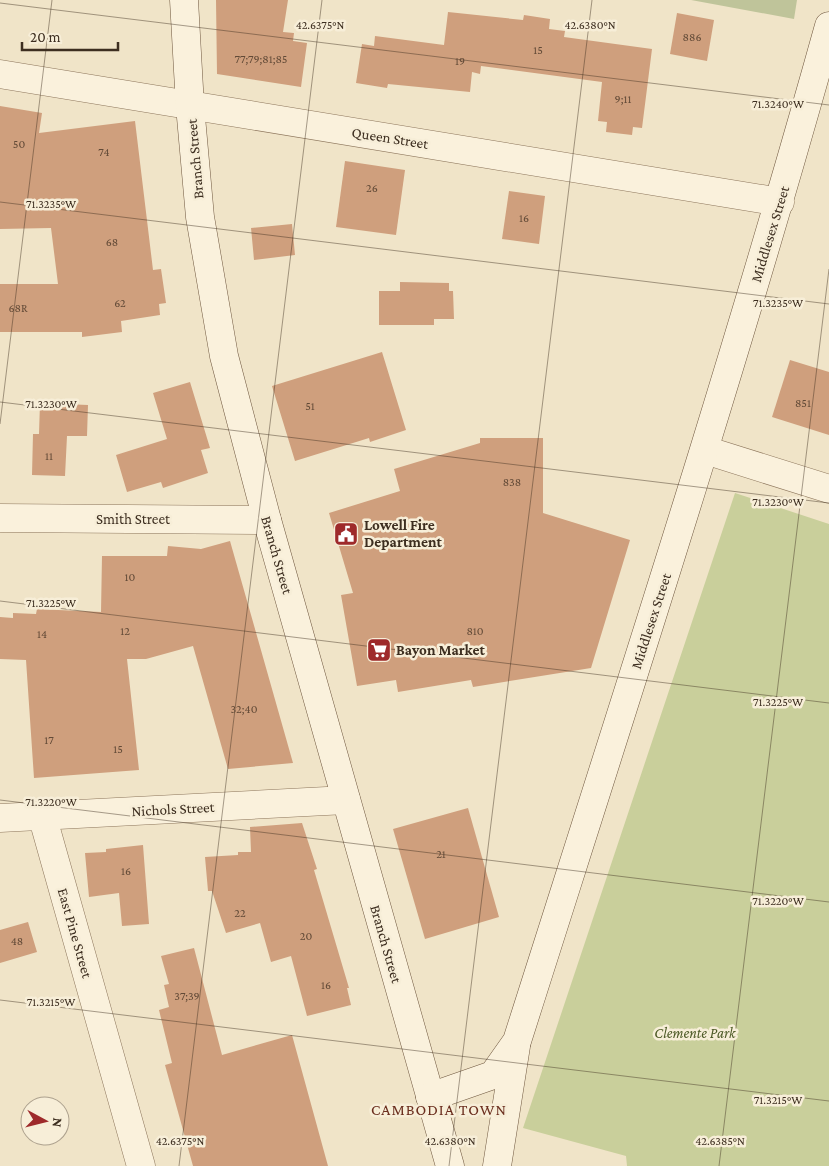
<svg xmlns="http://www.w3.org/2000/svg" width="829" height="1166" viewBox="0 0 829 1166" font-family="'Crimson Pro',serif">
  <rect width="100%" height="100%" fill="#f0e4c8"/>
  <polygon fill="#c9cf9b" points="735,493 829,524 829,1166 627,1166 626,1156 523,1128"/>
  <polygon fill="#bfc49a" points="691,0 797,0 794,19"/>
  <g fill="#cf9f7d">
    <polygon points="216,0 288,0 283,32 294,33 293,41 307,43 301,87 217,74"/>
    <polygon points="448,12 523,20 524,15 550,19 549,29 565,31 564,37 652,49 642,128 633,127 632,135 606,132 607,122 598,121 602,82 481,66 480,74 472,72 470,92 388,84 387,88 356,83 362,44 374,46 375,36 444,45"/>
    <polygon points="677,13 714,20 707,61 670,54"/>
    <polygon points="0,106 42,113 39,133 135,121 153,270 161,269 166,303 159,304 160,315 121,321 122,332 82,337 82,332 0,332 0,284 58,284 51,228 0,229"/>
    <polygon points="345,161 405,170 396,235 336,227"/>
    <polygon points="509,191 545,196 539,244 502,239"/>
    <polygon points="292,224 295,255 254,260 251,228"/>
    <polygon points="400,282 449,283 449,291 453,291 454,319 434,319 434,325 379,325 379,291 400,291"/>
    <polygon points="382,352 406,430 370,442 369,438 295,461 272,386"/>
    <polygon points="790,360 829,372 829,435 772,417"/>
    <polygon points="190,382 210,448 201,450 208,473 163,488 161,482 127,492 116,455 167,439 153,393"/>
    <polygon points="40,403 88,405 87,436 67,436 65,476 32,475 33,434 39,434"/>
    <polygon points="480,438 543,438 543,513 630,540 591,668 473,687 471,680 398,692 396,680 357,686 341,595 353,593 329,513 400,491 394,469 480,443"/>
    <polygon points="230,541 293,763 228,769 193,646 146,659 127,659 139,770 34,778 26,660 0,659 0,617 13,618 13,613 36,614 37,609 101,612 102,556 167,556 168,546 201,549"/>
    <polygon points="468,808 499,917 425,939 393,829"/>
    <polygon points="302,823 317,869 314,870 349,988 347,988 351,1005 307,1016 291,956 271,962 260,923 226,933 212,891 208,891 205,857 238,855 238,852 251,852 250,827"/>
    <polygon points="143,845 149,924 122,926 119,893 89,897 85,853 106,852 106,849"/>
    <polygon points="28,922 37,952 0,963 0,930"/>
    <polygon points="194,948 222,1055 292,1035 328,1166 193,1166 165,1065 172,1063 159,1010 169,1007 164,985 169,984 161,956"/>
  </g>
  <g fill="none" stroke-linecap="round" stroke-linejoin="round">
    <defs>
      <g id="street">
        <polyline points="0,74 780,202"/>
        <polyline points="705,450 829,489"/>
        <polyline points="0,518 267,520"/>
        <polyline points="42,815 141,1166"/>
        <polyline points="0,818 346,800"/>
      </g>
      <g id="secondary">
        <polyline points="184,0 190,106 200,217 224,356 267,520 450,1166"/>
        <path d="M430,1097L493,1075L517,1041C624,704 734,367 829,26"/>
        <polyline points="497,1166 516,1046"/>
      </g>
    </defs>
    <use href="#street" stroke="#8d765c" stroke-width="29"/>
    <use href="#secondary" stroke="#6f573f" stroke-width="29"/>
    <use href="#street" stroke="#faf1dc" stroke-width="28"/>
    <use href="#secondary" stroke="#faf1dc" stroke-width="28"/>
  </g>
  <path fill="none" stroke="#3d2e20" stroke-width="1" stroke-opacity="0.45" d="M0,3L829,105M0,202L829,304M0,402L829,503M0,424L52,0M0,601L829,703M0,800L829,902M0,1000L829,1101M179,1166L322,0M449,1166L592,0M719,1166L829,269"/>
  <defs>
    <symbol id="civic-square" viewBox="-11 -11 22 22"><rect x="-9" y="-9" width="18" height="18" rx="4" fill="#9e2a2b" stroke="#f7eed8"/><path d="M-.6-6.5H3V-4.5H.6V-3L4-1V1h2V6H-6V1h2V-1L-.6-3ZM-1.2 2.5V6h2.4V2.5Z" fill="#fff"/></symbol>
    <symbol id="supermarket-square" viewBox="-11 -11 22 22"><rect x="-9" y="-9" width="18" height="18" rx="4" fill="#9e2a2b" stroke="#f7eed8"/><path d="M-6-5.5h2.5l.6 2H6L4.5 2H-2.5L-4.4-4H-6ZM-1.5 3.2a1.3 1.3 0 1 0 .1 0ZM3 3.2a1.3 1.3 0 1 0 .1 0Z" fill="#fff"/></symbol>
  </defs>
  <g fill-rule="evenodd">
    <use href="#civic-square" x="332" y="520" width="28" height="28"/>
    <use href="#supermarket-square" x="365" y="636" width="28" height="28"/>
  </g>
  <g text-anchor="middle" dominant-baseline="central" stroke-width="5" stroke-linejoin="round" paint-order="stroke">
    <g font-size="12" fill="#624a37">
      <text x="692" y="37">886</text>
      <text x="538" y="50">15</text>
      <text x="261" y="59">77;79;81;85</text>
      <text x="460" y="61">19</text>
      <text x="623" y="99">9;11</text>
      <text x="19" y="144">50</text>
      <text x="104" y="152">74</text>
      <text x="372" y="188">26</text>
      <text x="524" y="218">16</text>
      <text x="112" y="242">68</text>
      <text x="120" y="303">62</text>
      <text x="18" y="308">68R</text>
      <text x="803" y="403">851</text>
      <text x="310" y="406">51</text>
      <text x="49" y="456">11</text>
      <text x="512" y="482">838</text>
      <text x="130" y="577">10</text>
      <text x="125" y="631">12</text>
      <text x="475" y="631">810</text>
      <text x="42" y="634">14</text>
      <text x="244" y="709">32;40</text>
      <text x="49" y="740">17</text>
      <text x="118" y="749">15</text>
      <text x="441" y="854">21</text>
      <text x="126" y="871">16</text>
      <text x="240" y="913">22</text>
      <text x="306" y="936">20</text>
      <text x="17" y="941">48</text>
      <text x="326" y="985">16</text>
      <text x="187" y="996">37;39</text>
    </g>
    <g font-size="15" fill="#3d2e20" stroke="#f7eed8">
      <text transform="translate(390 138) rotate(9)">Queen Street</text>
      <text transform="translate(195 159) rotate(-95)">Branch Street</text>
      <text transform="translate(770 234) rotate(-73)">Middlesex Street</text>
      <text x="133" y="519">Smith Street</text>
      <text transform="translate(277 555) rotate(74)">Branch Street</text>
      <text transform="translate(651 621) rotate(-72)">Middlesex Street</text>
      <text transform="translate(173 809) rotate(-3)">Nichols Street</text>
      <text transform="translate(75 933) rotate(74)">East Pine Street</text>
      <text transform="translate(386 944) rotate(74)">Branch Street</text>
    </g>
    <g font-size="15" font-weight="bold" fill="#3d2e20" stroke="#f7eed8" text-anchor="start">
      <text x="364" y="525">Lowell Fire<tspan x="364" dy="17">Department</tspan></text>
      <text x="396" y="650">Bayon Market</text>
    </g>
    <g font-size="15" font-style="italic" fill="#4d5a26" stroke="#f7eed8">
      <text x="695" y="1033">Clemente Park</text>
    </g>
    <g font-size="16" letter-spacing="1" fill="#6b2e1e" stroke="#f7eed8">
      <text x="439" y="1109">CAMBODIA TOWN</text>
    </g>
  </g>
  <g font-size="12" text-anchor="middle" fill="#3d2e20" stroke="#f7eed8" stroke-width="5" stroke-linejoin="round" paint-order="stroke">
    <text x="320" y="29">42.6375°N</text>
    <text x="590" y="29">42.6380°N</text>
    <text x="778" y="108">71.3240°W</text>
    <text x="51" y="208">71.3235°W</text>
    <text x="778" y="307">71.3235°W</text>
    <text x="51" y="408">71.3230°W</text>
    <text x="778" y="506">71.3230°W</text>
    <text x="51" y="607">71.3225°W</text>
    <text x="778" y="706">71.3225°W</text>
    <text x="51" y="806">71.3220°W</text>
    <text x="778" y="905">71.3220°W</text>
    <text x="51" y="1006">71.3215°W</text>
    <text x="778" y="1104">71.3215°W</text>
    <text x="180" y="1145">42.6375°N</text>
    <text x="450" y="1145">42.6380°N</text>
    <text x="720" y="1145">42.6385°N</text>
  </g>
  <g transform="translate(45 1121) rotate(97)"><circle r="24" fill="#f7eed8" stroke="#ada18e"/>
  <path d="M0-4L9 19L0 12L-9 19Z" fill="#9e2a2b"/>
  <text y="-8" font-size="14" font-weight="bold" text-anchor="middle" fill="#3d2e20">N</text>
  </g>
  <path d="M22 42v8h96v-8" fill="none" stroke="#3d2e20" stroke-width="2.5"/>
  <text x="30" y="42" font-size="15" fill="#3d2e20" stroke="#f7eed8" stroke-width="4" paint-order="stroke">20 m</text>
</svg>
